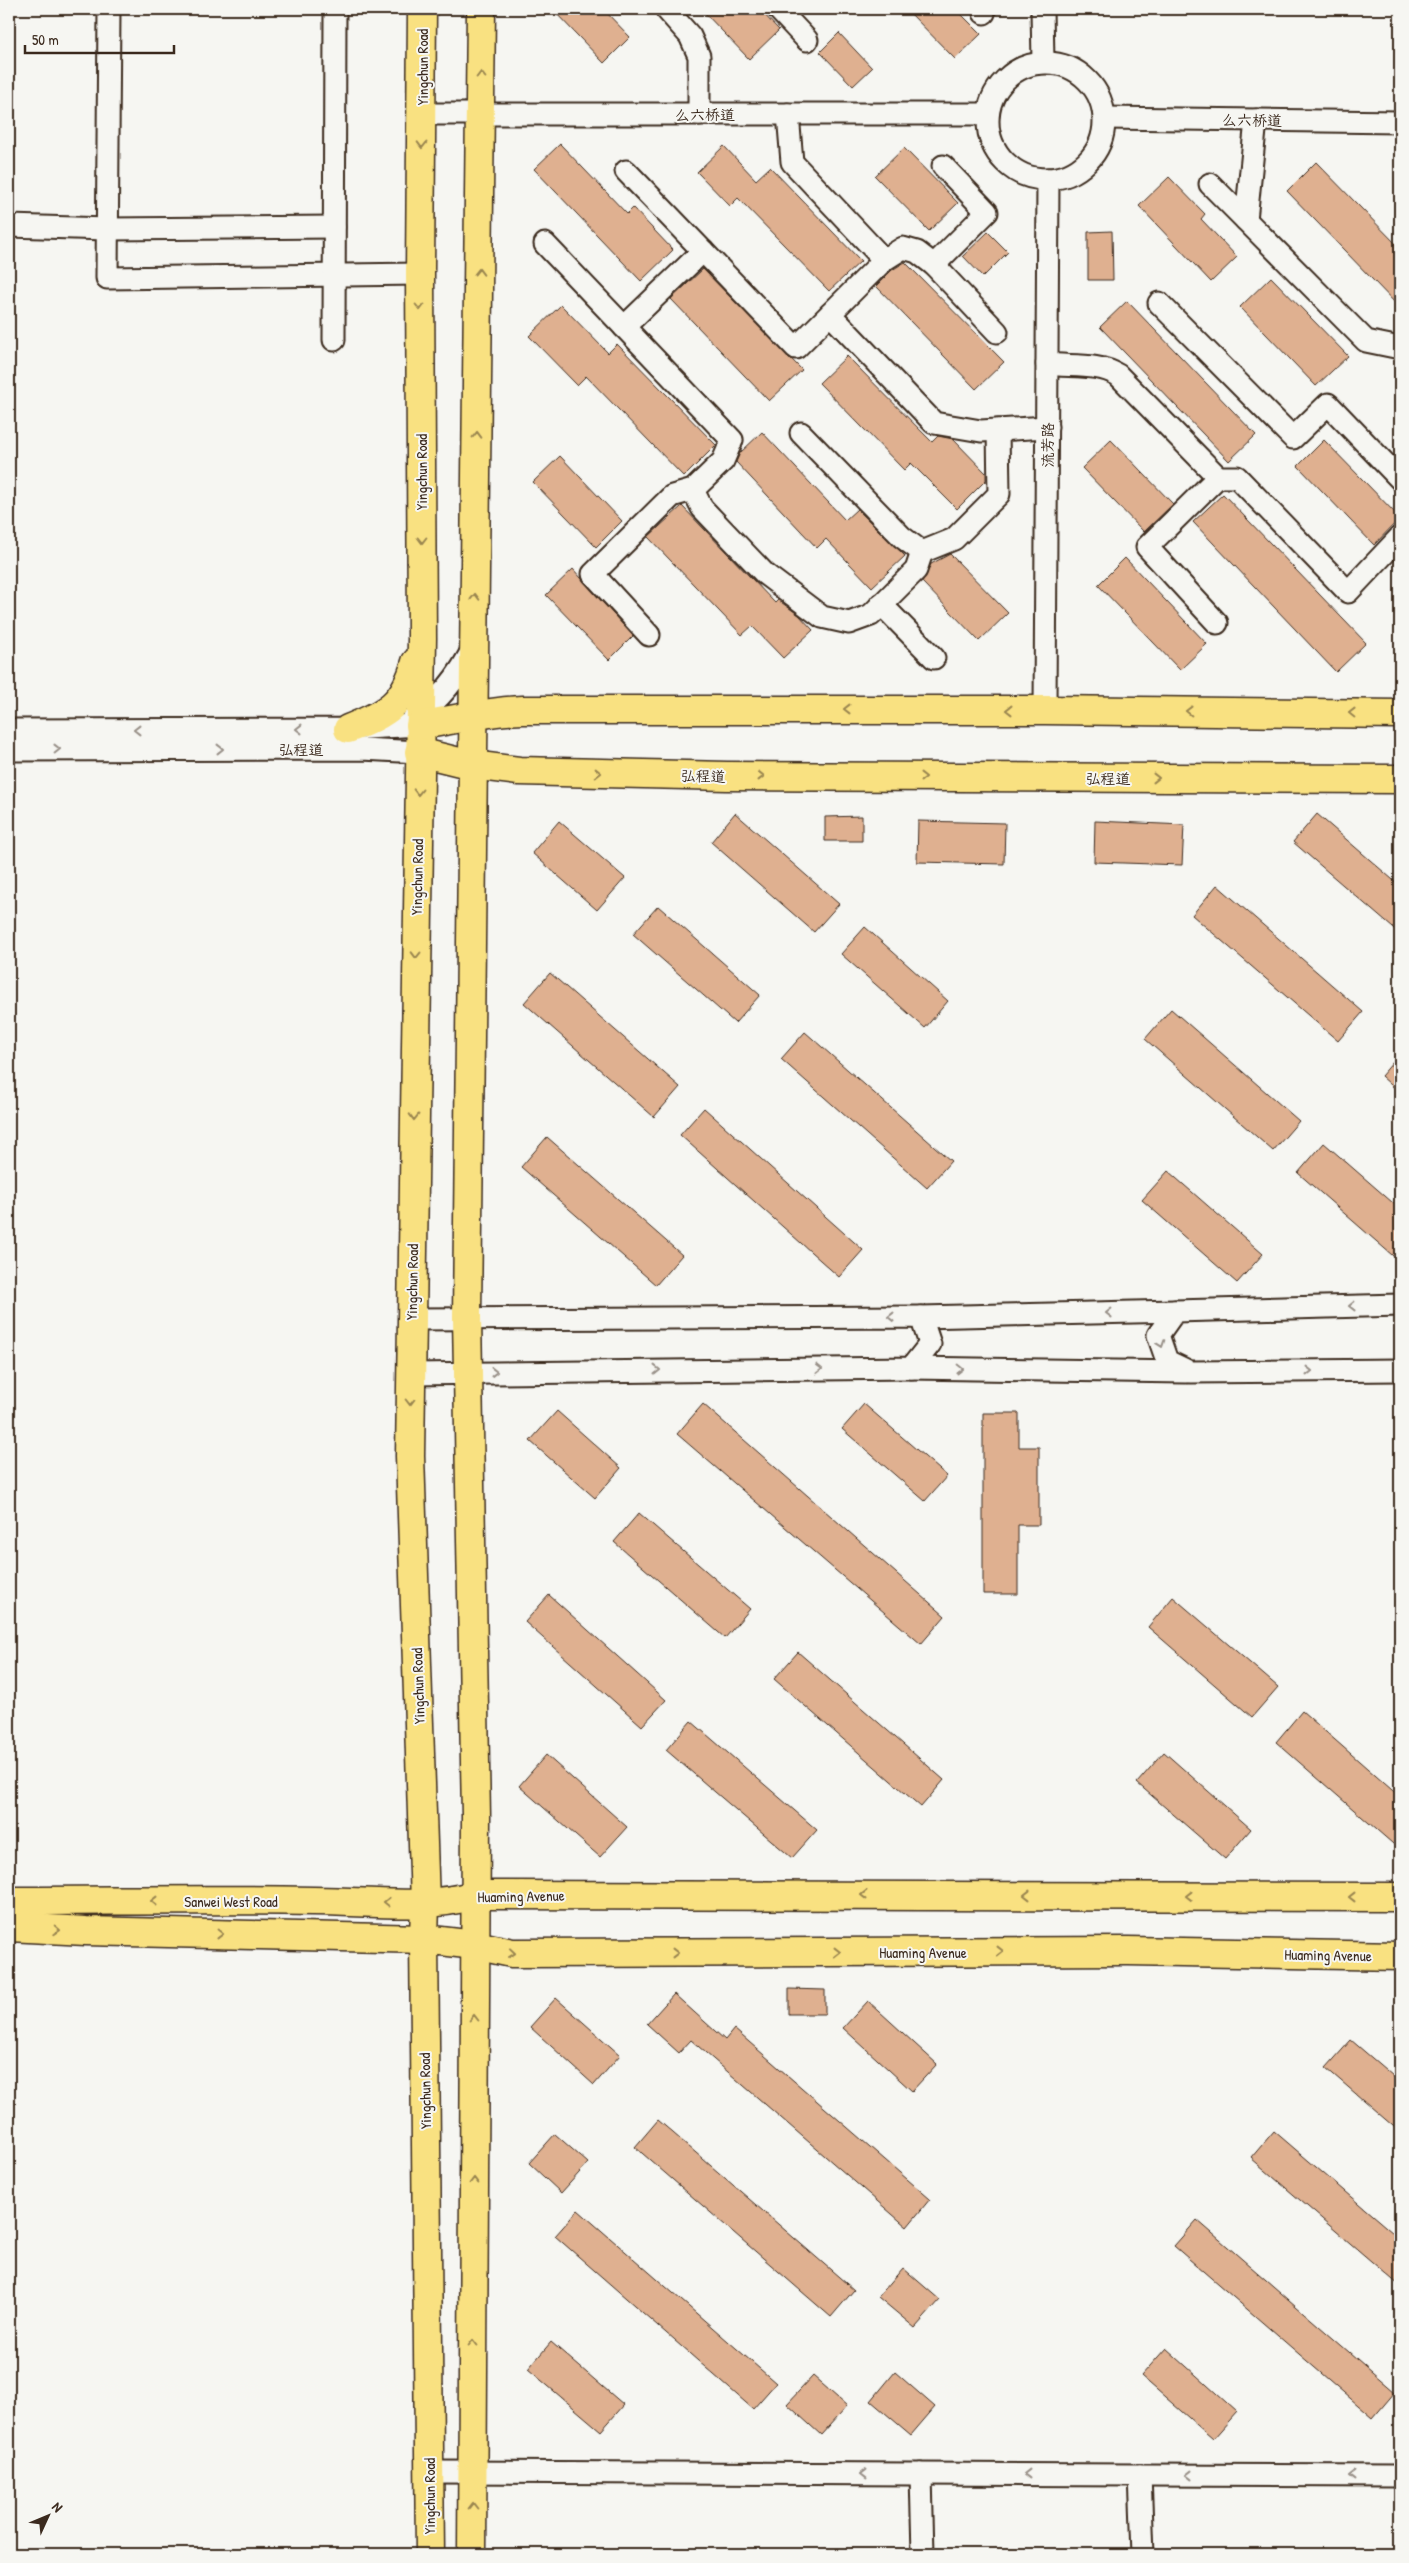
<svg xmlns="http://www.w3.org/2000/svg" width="1409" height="2563" viewBox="0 0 1409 2563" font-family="'Patrick Hand','LXGW WenKai TC',sans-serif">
  <rect width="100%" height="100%" fill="#f6f6f2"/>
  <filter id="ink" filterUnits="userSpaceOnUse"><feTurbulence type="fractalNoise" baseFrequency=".02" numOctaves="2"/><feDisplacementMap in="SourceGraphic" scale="10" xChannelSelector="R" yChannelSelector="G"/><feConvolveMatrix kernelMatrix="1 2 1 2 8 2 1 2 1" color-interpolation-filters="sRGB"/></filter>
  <g filter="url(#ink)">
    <g fill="#dfb090" stroke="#3b2a1e">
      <polygon points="552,9 603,9 630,37 604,63"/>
      <polygon points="701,9 759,9 779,30 749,59"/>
      <polygon points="906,9 956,9 981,34 955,59"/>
      <polygon points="839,33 872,68 853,86 820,52"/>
      <polygon points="560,144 627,214 633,208 673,250 641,281 534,169"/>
      <polygon points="724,146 756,180 770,167 861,261 829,291 738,198 730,206 697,172"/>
      <polygon points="904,148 958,203 929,231 875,176"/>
      <polygon points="1316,162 1400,248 1400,308 1287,191"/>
      <polygon points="1169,177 1205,214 1201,219 1237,257 1211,282 1139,206"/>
      <polygon points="1112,231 1113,280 1088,280 1088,232"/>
      <polygon points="988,232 1008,252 983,277 963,256"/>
      <polygon points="905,262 1004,362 976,389 876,286 892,270"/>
      <polygon points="703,269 802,370 769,401 671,299"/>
      <polygon points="1271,277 1348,356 1316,386 1240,307"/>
      <polygon points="1127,301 1256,435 1229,461 1100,327"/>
      <polygon points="561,305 608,353 617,344 716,445 684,477 586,376 577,385 529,336"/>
      <polygon points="847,356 932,442 938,436 953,439 986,473 986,480 957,509 911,463 904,470 819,383"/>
      <polygon points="762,432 845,520 857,509 905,556 872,587 826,539 817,548 736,462 740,453"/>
      <polygon points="1111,440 1173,504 1144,532 1082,468"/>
      <polygon points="1324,440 1400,518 1374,545 1298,466"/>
      <polygon points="560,456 622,521 596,547 533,482"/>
      <polygon points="1223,494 1366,643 1336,672 1193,522"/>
      <polygon points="682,506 775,603 778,600 799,615 813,630 783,658 752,626 742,635 648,537"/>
      <polygon points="950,554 1008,613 979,641 922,582 931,564"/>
      <polygon points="1125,558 1207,644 1180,670 1098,585"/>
      <polygon points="573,569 633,636 609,660 546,595"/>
      <polygon points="735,813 839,904 814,932 711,842"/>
      <polygon points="1317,814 1400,886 1400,934 1293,842"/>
      <polygon points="862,816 862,841 825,841 825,817"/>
      <polygon points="559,821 625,878 597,910 532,853"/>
      <polygon points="918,821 1005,823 1004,864 917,862"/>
      <polygon points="1095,821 1184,825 1182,865 1094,862"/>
      <polygon points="1217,885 1363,1012 1338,1041 1192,915"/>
      <polygon points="658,906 760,995 735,1023 633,934"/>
      <polygon points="865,927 948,1001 925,1028 841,954"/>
      <polygon points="550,973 680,1087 654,1117 524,1003"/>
      <polygon points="1171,1009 1299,1121 1273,1151 1145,1039"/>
      <polygon points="805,1032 951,1161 927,1188 781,1059"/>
      <polygon points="1400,1054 1400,1093 1381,1076"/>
      <polygon points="704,1108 863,1250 839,1277 680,1135"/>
      <polygon points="547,1137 682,1255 656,1285 521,1167"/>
      <polygon points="1324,1143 1400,1209 1400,1262 1298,1173"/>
      <polygon points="1168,1171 1263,1254 1237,1283 1142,1200"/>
      <polygon points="703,1404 945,1616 921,1644 677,1434"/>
      <polygon points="864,1404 947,1476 925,1501 842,1429"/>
      <polygon points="557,1411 621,1468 595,1498 530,1441"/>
      <polygon points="983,1413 1019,1413 1019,1447 1039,1447 1039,1525 1018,1525 1018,1594 983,1594"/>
      <polygon points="639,1513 750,1609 725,1638 614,1542"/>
      <polygon points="549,1595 666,1700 642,1726 525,1622"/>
      <polygon points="1173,1597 1278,1687 1252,1717 1148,1627"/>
      <polygon points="798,1652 944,1780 921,1807 774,1679"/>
      <polygon points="1302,1711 1400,1797 1400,1850 1276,1742"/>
      <polygon points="691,1721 817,1830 792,1858 666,1750"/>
      <polygon points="1164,1752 1251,1829 1225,1859 1137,1783"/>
      <polygon points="546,1755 627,1827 600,1857 519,1786"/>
      <polygon points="789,1989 825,1990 825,2014 789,2014"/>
      <polygon points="674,1994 725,2040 734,2029 930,2199 907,2227 691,2040 679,2053 647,2024"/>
      <polygon points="556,1998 620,2055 594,2085 530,2027"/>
      <polygon points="868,2001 937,2064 912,2091 843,2028"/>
      <polygon points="1351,2040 1400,2082 1400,2132 1326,2068"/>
      <polygon points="658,2120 854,2290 831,2317 635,2147"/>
      <polygon points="1274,2131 1400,2239 1400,2286 1251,2158"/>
      <polygon points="555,2134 588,2163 561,2193 529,2163"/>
      <polygon points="578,2210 776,2383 753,2409 555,2236"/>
      <polygon points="1197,2220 1395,2392 1373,2418 1174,2246"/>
      <polygon points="903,2268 940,2300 915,2328 878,2297"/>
      <polygon points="551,2342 624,2405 601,2431 528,2369"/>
      <polygon points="1166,2348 1237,2412 1213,2439 1141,2376"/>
      <polygon points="895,2372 935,2407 911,2435 871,2401"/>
      <polygon points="813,2376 847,2406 821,2435 787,2404"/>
    </g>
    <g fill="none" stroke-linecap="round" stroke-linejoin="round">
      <defs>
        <g id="minor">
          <polyline points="109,9 107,278 420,274"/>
          <polyline points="666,9 690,36 699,56 699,114"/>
          <polyline points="778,9 807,40"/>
          <polyline points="1042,9 1043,62"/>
          <polyline points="984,13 984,9"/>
          <circle cx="1046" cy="121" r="58"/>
          <polyline points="422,114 988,114"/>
          <polyline points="788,114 792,162 884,260"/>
          <polyline points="1105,118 1400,122"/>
          <polyline points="1210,184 1366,341 1400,348"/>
          <polyline points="1246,220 1256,120"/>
          <polyline points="9,226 107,229 334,227"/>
          <polyline points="545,244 732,440 723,461 693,490 672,496 593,574 649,635"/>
          <polyline points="703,251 796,348 884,260 903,248 917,252 934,265 987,212 943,166"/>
          <polyline points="934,265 997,332"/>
          <polyline points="1159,303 1293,438 1328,404 1400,479"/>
          <polyline points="830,314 934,423 981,431 1047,427"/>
          <polyline points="624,327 703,251 626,171"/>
          <polyline points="334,340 335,9"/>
          <path d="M1047,364C1070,367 1099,363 1118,375L1218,477"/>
          <polyline points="801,433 902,537 922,552"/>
          <polyline points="693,490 702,508 765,574 822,617 849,623 871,615 916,570 922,552 954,539 999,494 998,430"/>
          <polyline points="881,604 934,658"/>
          <polyline points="1217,623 1147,547 1218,477 1237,477 1348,592 1400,537"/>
          <polyline points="1045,710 1048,179"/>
          <path d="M413,719C439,701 460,675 474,646"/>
          <polyline points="9,730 348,729 420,725"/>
          <polyline points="9,750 362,749 419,752"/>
          <polyline points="1400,1305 1175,1311 1158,1335 1167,1361 1190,1372 1400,1370"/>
          <polyline points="921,1317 1175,1311"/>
          <polyline points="911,1368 1186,1372"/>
          <polyline points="411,1374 911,1368 930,1344 921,1317 411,1319"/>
          <polyline points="429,2472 1400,2476"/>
          <polyline points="921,2474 923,2554"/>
          <polyline points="1140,2475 1143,2554"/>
        </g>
        <g id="major">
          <polyline points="422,9 420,274 422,638 410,1456 425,1903 424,1939 430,2554"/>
          <path d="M420,725C455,720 487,711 523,710H1045L1400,714"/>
          <path d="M348,729C388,713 404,704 416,662"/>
          <polyline points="419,752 472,765 519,771 727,776 1400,779"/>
          <path d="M9,1901C110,1901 212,1899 313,1901C367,1901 423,1910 475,1895L1400,1897"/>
          <polyline points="9,1927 86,1931 424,1939 475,1945 512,1953 1128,1951 1400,1956"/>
          <polyline points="472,2554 476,1817 467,1317 481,9"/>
        </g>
      </defs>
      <use href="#minor" stroke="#3b2a1e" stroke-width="25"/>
      <use href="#major" stroke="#3b2a1e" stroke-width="31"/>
      <use href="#minor" stroke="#f6f6f2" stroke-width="21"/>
      <use href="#major" stroke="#f9e181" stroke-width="28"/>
    </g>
    <defs><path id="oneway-chevron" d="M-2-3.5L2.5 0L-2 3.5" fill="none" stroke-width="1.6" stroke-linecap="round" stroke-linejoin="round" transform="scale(1.25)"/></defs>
    <g stroke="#9a8650">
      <use href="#oneway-chevron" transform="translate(481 75) rotate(-90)"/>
      <use href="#oneway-chevron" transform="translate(422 145) rotate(91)"/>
      <use href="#oneway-chevron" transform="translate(479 272) rotate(-89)"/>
      <use href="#oneway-chevron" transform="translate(420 307) rotate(90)"/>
      <use href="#oneway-chevron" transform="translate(477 435) rotate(-89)"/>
      <use href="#oneway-chevron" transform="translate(422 540) rotate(90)"/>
      <use href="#oneway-chevron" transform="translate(475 597) rotate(-89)"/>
      <use href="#oneway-chevron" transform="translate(847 709) rotate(-180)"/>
      <use href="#oneway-chevron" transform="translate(1009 710) rotate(-180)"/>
      <use href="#oneway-chevron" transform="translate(1189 711) rotate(-179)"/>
      <use href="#oneway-chevron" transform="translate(1352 713) rotate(-179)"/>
      <use href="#oneway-chevron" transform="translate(598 773) rotate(1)"/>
      <use href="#oneway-chevron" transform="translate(761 776)"/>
      <use href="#oneway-chevron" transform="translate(923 777)"/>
      <use href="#oneway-chevron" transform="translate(1156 778)"/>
      <use href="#oneway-chevron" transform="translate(418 792) rotate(91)"/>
      <use href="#oneway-chevron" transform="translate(416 955) rotate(91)"/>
      <use href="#oneway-chevron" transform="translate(414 1117) rotate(91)"/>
      <use href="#oneway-chevron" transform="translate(410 1402) rotate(90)"/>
      <use href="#oneway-chevron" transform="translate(864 1895) rotate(-180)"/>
      <use href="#oneway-chevron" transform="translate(1027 1895) rotate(-180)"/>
      <use href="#oneway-chevron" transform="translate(1189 1896) rotate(-180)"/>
      <use href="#oneway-chevron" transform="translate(1352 1897) rotate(-180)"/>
      <use href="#oneway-chevron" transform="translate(154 1901) rotate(180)"/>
      <use href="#oneway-chevron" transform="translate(387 1902) rotate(-179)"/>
      <use href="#oneway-chevron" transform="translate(57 1930) rotate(3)"/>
      <use href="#oneway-chevron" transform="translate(220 1934) rotate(1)"/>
      <use href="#oneway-chevron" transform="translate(1000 1951)"/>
      <use href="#oneway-chevron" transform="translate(837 1952)"/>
      <use href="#oneway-chevron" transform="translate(512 1953) rotate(6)"/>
      <use href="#oneway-chevron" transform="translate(675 1953)"/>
      <use href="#oneway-chevron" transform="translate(474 2018) rotate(-90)"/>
      <use href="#oneway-chevron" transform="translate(474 2181) rotate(-90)"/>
      <use href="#oneway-chevron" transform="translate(473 2343) rotate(-90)"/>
      <use href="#oneway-chevron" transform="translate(473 2506) rotate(-90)"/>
    </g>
    <g stroke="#989088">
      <use href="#oneway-chevron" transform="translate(299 729) rotate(180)"/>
      <use href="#oneway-chevron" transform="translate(137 730) rotate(180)"/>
      <use href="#oneway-chevron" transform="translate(57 749) rotate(-1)"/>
      <use href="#oneway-chevron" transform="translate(220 749)"/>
      <use href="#oneway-chevron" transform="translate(1352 1306) rotate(179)"/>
      <use href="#oneway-chevron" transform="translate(1109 1313) rotate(179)"/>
      <use href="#oneway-chevron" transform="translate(891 1317) rotate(-180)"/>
      <use href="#oneway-chevron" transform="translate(1161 1344) rotate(71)"/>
      <use href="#oneway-chevron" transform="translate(819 1369)"/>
      <use href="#oneway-chevron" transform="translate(960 1369) rotate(1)"/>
      <use href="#oneway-chevron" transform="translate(657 1370)"/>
      <use href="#oneway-chevron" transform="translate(1309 1371)"/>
      <use href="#oneway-chevron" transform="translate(494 1372)"/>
      <use href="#oneway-chevron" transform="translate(864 2474) rotate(-180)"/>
      <use href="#oneway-chevron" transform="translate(1027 2474) rotate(-180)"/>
      <use href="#oneway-chevron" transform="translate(1189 2475) rotate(-180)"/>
      <use href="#oneway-chevron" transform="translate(1352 2476) rotate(-180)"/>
    </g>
  </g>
  <g text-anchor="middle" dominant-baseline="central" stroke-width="4" stroke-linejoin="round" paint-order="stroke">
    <g font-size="15" fill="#3b2a1e" stroke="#f6f6f2">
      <text transform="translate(422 67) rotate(-90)">Yingchun Road</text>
      <text x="705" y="114">么六桥道</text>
      <text transform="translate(1252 120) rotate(1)">么六桥道</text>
      <text transform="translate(1047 445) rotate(-90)">流芳路</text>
      <text transform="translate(421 472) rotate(-90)">Yingchun Road</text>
      <text x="301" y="749">弘程道</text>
      <text transform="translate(703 776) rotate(1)">弘程道</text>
      <text x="1108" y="778">弘程道</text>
      <text transform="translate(417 877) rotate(-89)">Yingchun Road</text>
      <text transform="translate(412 1282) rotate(-89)">Yingchun Road</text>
      <text transform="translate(418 1686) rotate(-92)">Yingchun Road</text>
      <text transform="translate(521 1896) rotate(-1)">Huaming Avenue</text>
      <text x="231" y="1901">Sanwei West Road</text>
      <text x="923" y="1952">Huaming Avenue</text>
      <text transform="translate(1328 1955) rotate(1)">Huaming Avenue</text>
      <text transform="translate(425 2091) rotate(-91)">Yingchun Road</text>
      <text transform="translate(429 2496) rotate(-90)">Yingchun Road</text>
    </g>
  </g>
  <rect width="1409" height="2563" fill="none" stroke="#f6f6f2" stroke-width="30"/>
  <rect x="15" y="15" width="1379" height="2533" fill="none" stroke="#3b2a1e" stroke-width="2" filter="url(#ink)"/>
  <g transform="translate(48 2516) rotate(46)" stroke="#f6f6f2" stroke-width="4" paint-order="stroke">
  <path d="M0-4L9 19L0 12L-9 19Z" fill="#3b2a1e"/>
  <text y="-8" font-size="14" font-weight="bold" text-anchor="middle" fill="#3b2a1e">N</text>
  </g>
  <path d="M25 45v8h149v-8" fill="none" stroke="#3b2a1e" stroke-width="2.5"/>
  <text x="32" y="45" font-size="15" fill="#3b2a1e" stroke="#f6f6f2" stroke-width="4" paint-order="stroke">50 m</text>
</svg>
